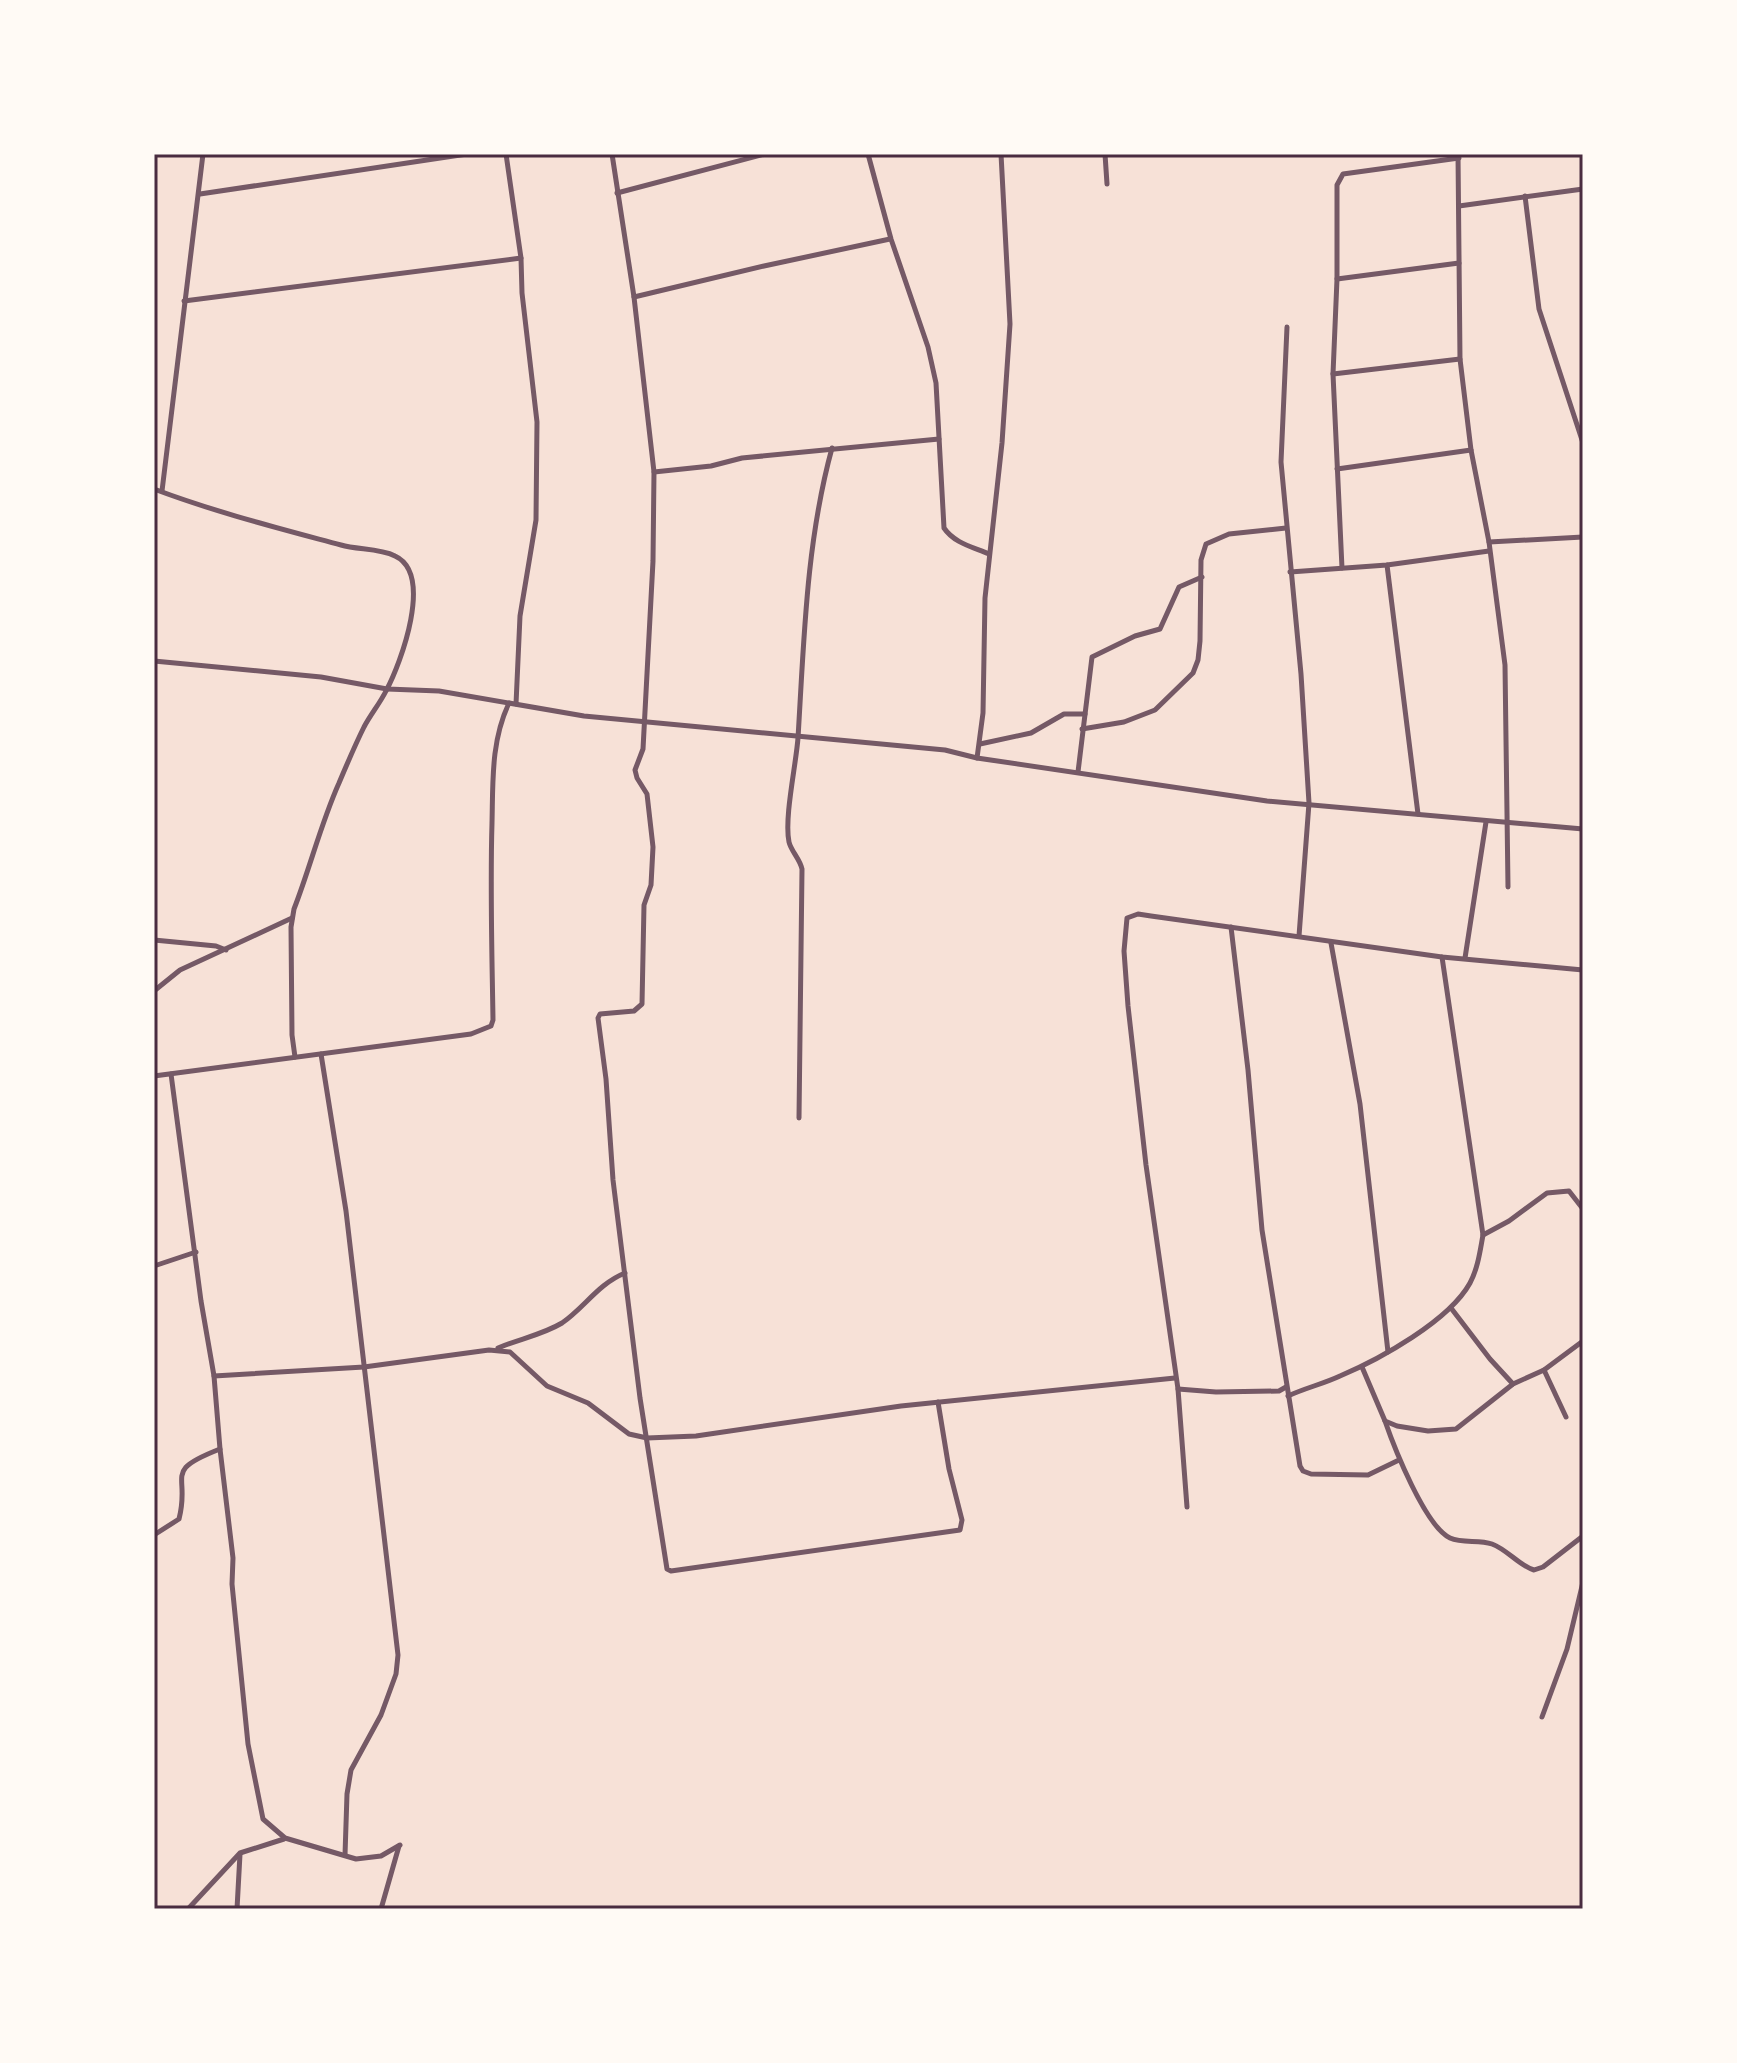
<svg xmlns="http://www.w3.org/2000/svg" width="1737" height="2063" viewBox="0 0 1737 2063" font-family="Ubuntu,sans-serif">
  <rect width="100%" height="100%" fill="#f7e1d7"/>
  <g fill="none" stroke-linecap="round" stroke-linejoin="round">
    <g stroke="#755966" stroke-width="5">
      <polyline points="506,154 521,258 522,293 537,422 536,520 520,616 516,704"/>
      <polyline points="612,154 634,297 654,472 653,561 643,749 635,770 637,778 647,794 653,847 651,885 644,905 642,1004 634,1011 600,1014 598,1018 606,1079 613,1180 640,1398 667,1569 671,1571 960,1530 962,1520 949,1469 938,1402"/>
      <path d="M868,154L891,239L928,347L936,383L944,528C954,543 973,547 989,554"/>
      <polyline points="1105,154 1107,184"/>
      <polyline points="1458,154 1460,359 1471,450 1489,542 1505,665 1508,887"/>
      <polyline points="617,193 765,154"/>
      <polyline points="200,194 467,154"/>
      <polyline points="1525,196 1539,309 1583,443"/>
      <polyline points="1459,206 1583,189"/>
      <polyline points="1337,279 1459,263"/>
      <polyline points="634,297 764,266 890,239"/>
      <polyline points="184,301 521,258"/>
      <polyline points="1287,327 1281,462 1301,674 1309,803 1299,936"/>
      <polyline points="1333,374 1460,359"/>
      <polyline points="1337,469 1471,450"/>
      <polyline points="654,472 711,466 742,458 939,439"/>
      <path d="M154,489C215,512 278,528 341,545C357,550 379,548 395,556C434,574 401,663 386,691C380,703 371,714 364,727C355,745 347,764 339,783C321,823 310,868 294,909L291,927L292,1035L295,1057"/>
      <polyline points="162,491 203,154"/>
      <polyline points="1489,542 1583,537"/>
      <polyline points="1387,565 1418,814"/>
      <polyline points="1342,568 1333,374 1337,279 1337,185 1343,174 1459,158"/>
      <polyline points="1290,572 1387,565 1489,551"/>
      <polyline points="154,661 321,677 387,689 439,691 584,716 945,750 977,758 1267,801 1583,829"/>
      <polyline points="1082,729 1124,722 1155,710 1193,673 1198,660 1200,641 1201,560 1206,544 1229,534 1286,528"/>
      <polyline points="980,744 1031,733 1064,714 1085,714"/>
      <polyline points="977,758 983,713 985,598 1002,443 1010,324 1001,154"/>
      <polyline points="1078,772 1092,657 1135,636 1160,629 1179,587 1202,577"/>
      <polyline points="1231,927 1248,1070 1262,1230 1300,1466 1303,1471 1311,1474 1368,1475 1399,1460"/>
      <polyline points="154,940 216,946 226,950"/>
      <polyline points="1331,943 1360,1104 1388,1352"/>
      <polyline points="1465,958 1486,822"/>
      <polyline points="154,991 180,970 292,918"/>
      <polyline points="321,1054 346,1211 398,1655 396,1674 381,1715 351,1770 347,1794 345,1855"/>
      <polyline points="171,1074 201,1301 214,1376 220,1449 233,1558 232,1584 248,1744 263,1819 285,1838 356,1859 381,1856 400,1845"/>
      <path d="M154,1076L471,1034L491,1026L493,1020C492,954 490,889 492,823C493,781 491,741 509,703"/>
      <path d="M799,1118L802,869C800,859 791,851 789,842C784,818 796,765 798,738C804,641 806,543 832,448"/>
      <polyline points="1483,1235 1509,1221 1547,1193 1569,1191 1583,1209"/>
      <polyline points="154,1266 196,1252"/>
      <polyline points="1451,1308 1490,1359 1513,1384"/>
      <path d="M498,1348C519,1339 542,1335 562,1323C585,1307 598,1284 625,1273"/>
      <polyline points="1362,1367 1385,1421 1397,1426 1428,1431 1456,1429 1513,1384 1544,1370 1583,1341"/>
      <polyline points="1544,1370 1566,1417"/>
      <polyline points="214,1376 364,1367 489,1350 510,1352 547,1386 588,1403 629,1434 647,1438 696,1436 901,1406 1175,1378"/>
      <polyline points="1178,1389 1216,1392 1279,1391 1286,1387"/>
      <path d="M1288,1396C1305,1388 1323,1384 1340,1376C1380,1359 1449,1321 1470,1283C1478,1268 1480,1251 1483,1235L1442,957"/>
      <path d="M1385,1421C1394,1447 1425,1526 1450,1538C1463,1544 1479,1539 1492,1544C1508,1550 1518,1565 1534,1570L1543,1567L1583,1536"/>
      <polyline points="1187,1507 1178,1389 1146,1165 1128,1006 1124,951 1127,918 1138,914 1151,916 1442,957 1583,970"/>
      <path d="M154,1535L179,1519C191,1474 161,1472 220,1449"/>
      <polyline points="1542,1717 1567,1649 1583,1582"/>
      <polyline points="188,1909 240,1853 284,1839"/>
      <polyline points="237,1909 240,1854"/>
      <polyline points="381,1909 399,1846"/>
    </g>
  </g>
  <rect width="1737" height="2063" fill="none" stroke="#fffaf5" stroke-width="312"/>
  <rect x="156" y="156" width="1425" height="1751" fill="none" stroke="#4a2c40" stroke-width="3"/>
</svg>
